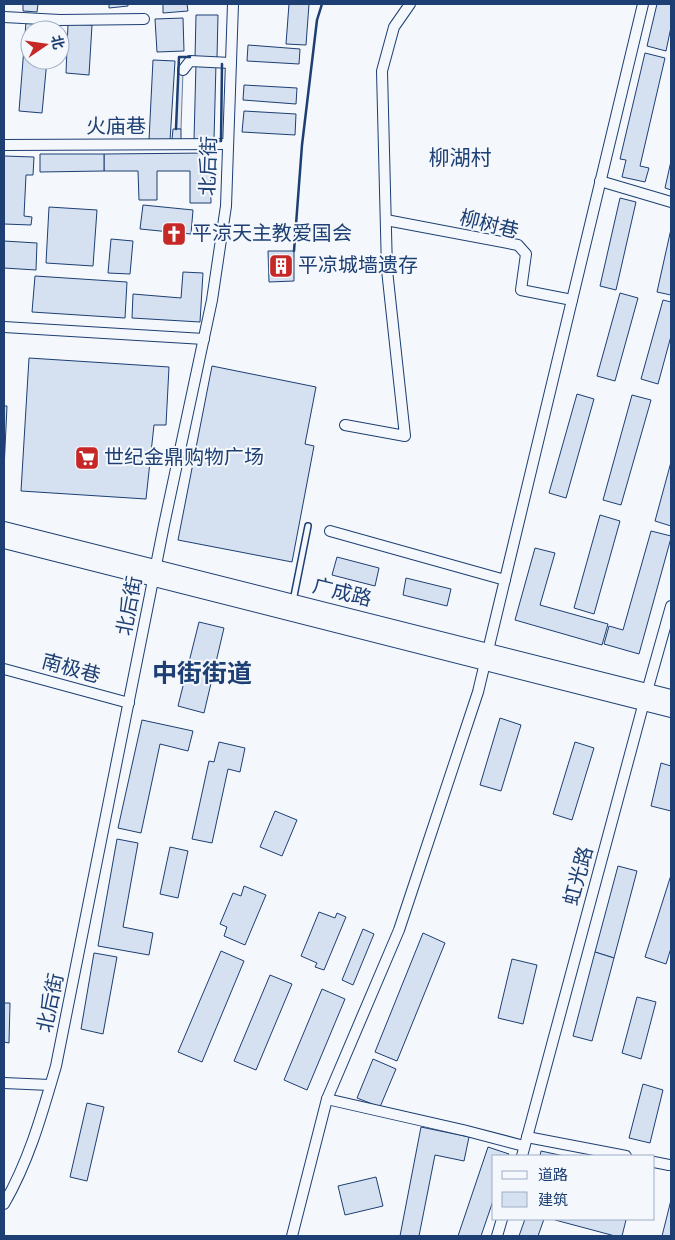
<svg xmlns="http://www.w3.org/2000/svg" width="675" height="1240" viewBox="0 0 675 1240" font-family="Spectral,'Noto Sans SC',serif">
  <rect width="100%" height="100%" fill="#f4f7fb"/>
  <polygon fill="#e3e8f0" stroke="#687fa3" points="178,71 183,71 181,129 176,129"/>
  <g fill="#d5e0f0" stroke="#1d3f73">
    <polygon points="23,4 38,4 37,12 23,11"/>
    <polygon points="109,4 128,4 128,6 109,8"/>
    <polygon points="163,4 187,4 188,11 163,13"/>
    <polygon points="289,4 309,4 306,45 286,44"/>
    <polygon points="657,4 671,4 671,27 666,51 647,46"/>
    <polygon points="196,15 218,15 217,58 195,58"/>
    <polygon points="183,18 184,51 157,52 155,19"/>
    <polygon points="26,22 49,24 49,30 30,30 30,60 47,60 42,113 19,111"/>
    <polygon points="68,24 92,25 89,75 66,73"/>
    <polygon points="248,45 300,49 299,64 247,61"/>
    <polygon points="645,53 665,58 640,166 649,168 645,182 622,177 626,160 620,159"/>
    <polygon points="153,60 175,61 170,141 149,140"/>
    <polygon points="196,63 216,63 214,140 194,140"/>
    <polygon points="244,85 297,88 296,104 243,100"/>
    <polygon points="244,111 296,114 295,135 242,132"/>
    <polygon points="173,129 181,129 181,141 172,140"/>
    <polygon points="210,153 211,203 190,203 190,171 157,171 157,200 139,200 138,171 104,171 104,154"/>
    <polygon points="40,154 104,154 104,171 40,172"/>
    <polygon points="4,156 34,157 33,175 26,175 24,216 32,217 31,225 4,224"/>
    <polygon points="671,161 671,190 665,188"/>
    <polygon points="620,198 636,202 616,290 600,286"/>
    <polygon points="143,205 193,210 191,234 140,229"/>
    <polygon points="49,207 97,210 93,266 46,263"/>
    <polygon points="671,229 671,295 657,292"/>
    <polygon points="111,239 133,241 130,274 108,273"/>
    <polygon points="4,241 37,243 36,270 4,268"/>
    <polygon points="268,251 294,251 294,281 269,282"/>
    <polygon points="183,272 203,273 200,322 132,318 133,294 181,298"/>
    <polygon points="35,276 127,282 125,318 32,312"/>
    <polygon points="620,293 638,298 615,381 597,376"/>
    <polygon points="663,300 671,302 671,336 658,384 641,379"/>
    <polygon points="29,358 169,367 166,425 154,425 146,499 21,491"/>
    <polygon points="212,366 316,387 305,444 314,446 292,562 178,540"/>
    <polygon points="577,394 594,399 566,498 549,493"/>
    <polygon points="632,395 651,400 621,505 603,500"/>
    <polygon points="4,406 7,406 4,469"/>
    <polygon points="671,462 671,526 655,521"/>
    <polygon points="600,515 620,521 594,614 574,608"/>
    <polygon points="651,531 671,536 671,538 639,654 604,644 609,626 623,630"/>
    <polygon points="535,548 555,553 540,605 608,624 602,645 515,620"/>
    <polygon points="337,557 379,568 375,586 332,575"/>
    <polygon points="406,578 451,589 447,606 403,595"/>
    <polygon points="199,622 224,628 204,713 178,706"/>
    <polygon points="500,718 521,725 501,791 480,785"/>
    <polygon points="142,720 193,731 188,751 160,744 141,833 118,828"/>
    <polygon points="219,742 245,748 240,772 228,769 212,843 192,839 209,761 214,762"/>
    <polygon points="575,742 594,748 572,820 553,814"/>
    <polygon points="661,763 671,766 671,811 651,806"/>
    <polygon points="275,811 297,820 282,856 260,847"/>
    <polygon points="117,839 138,843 123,927 153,933 149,955 98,946"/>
    <polygon points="170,847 188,851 178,898 160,894"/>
    <polygon points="618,866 637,871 614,958 595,952"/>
    <polygon points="671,875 671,948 666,964 645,957"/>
    <polygon points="244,886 266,895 245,945 224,936 227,927 220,924 233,893 241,896"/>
    <polygon points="319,912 335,918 337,913 346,917 324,970 315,967 317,963 301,956"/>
    <polygon points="363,929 374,934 353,985 342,980"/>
    <polygon points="423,933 445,943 397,1061 375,1052"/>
    <polygon points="221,951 244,961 202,1062 178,1052"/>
    <polygon points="595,952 614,958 592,1041 573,1036"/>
    <polygon points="94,953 117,957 103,1034 81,1029"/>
    <polygon points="512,959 537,965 523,1024 498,1018"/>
    <polygon points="270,975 292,984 256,1070 234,1061"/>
    <polygon points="322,989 345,999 307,1090 284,1080"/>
    <polygon points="637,997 656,1002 641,1059 622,1053"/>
    <polygon points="4,1003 10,1003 9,1043 4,1042"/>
    <polygon points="373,1059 396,1069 380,1107 357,1098"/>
    <polygon points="643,1084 663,1090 650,1143 629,1138"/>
    <polygon points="87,1103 104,1107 87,1181 70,1177"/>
    <polygon points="421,1127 469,1137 464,1161 435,1155 419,1236 400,1236"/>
    <polygon points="488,1147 509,1154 508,1156 494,1156 494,1198 481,1236 458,1236"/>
    <polygon points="541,1151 564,1156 540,1156"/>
    <polygon points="376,1177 383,1206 345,1215 338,1186"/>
    <polygon points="671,1200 671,1236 662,1236"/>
    <polygon points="525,1219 544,1219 538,1236 519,1236"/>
    <polygon points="556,1219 622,1219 626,1220 622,1236 615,1236 555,1220"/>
  </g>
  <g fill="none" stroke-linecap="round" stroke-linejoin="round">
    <defs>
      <polyline id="lane" points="293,601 308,526"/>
      <g id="street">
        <polyline points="4,17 60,20 144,19"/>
        <polyline points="183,70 190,61 231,63"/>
        <polyline points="4,145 228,144"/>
        <polyline points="600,181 671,202"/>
        <polyline points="386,220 518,245 526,254 521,290 572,300"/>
        <polyline points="4,327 204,339"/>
        <polyline points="345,425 405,436 387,270 382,71 394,27 410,4"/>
        <polyline points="330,531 505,580"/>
        <polyline points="4,669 129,703"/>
        <polyline points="4,1083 50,1085"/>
        <polyline points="327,1099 463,1130 524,1146"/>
        <polyline points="527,1137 626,1156"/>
        <polyline points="522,1156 644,702 671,606"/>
        <polyline points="654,1162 669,1165"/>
        <path d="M4,1204C29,1161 42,1114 56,1066L164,525L212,300L226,206L233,4"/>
        <polyline points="292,1236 327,1099 399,930 478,692 643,4"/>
        <polyline points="497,1236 502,1219"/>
      </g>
      <g id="secondary">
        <polyline points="4,529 671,697"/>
        <polyline points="4,541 671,710"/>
      </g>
    </defs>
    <use href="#lane" stroke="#1d3f73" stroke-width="8"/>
    <use href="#street" stroke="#1d3f73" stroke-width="12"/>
    <use href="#secondary" stroke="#1d3f73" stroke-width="16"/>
    <use href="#lane" stroke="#f4f7fb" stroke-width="5"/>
    <use href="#street" stroke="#f4f7fb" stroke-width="10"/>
    <use href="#secondary" stroke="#f4f7fb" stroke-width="14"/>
    <g stroke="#1d3f73" stroke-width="2.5">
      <polyline points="176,129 179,57 190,57"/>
      <polyline points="219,141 221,141 222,64"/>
      <polyline points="294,251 302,145 317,20 322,4"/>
    </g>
  </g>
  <defs>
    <symbol id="church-square" viewBox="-11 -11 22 22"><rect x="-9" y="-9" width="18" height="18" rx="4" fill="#c62828" stroke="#f4f7fb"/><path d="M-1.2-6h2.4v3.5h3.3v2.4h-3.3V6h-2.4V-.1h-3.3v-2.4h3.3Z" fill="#fff"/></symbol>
    <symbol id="building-square" viewBox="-11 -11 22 22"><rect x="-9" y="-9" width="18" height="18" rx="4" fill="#c62828" stroke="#f4f7fb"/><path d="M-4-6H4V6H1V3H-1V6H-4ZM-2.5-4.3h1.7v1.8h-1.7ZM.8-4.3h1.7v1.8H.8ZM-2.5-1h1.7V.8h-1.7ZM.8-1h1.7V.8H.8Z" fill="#fff"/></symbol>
    <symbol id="supermarket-square" viewBox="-11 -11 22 22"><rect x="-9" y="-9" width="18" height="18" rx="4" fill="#c62828" stroke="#f4f7fb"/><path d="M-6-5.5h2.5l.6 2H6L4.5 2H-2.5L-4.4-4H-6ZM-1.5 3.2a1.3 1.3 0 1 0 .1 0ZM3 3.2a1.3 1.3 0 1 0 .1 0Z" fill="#fff"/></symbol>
  </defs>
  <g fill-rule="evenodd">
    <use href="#church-square" x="160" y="220" width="28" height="28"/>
    <use href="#building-square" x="267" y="252" width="28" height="28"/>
    <use href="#supermarket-square" x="73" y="444" width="28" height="28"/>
  </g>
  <g text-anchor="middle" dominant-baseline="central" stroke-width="4" stroke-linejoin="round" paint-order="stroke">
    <g font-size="20" fill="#1d3f73" stroke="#f4f7fb">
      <text x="116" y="127">火庙巷</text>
      <text transform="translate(209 166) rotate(-88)">北后街</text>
      <text transform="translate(489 225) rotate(14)">柳树巷</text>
      <text transform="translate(342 593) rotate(14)">广成路</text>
      <text transform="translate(130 606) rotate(-79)">北后街</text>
      <text transform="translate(71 669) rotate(15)">南极巷</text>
      <text transform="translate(579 876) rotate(-75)">虹光路</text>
      <text transform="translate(51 1003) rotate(-78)">北后街</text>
    </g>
    <g font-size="20" fill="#1d3f73" stroke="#f4f7fb" text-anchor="start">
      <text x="192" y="234">平涼天主教爱国会</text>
      <text x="298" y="266">平凉城墙遗存</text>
      <text x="104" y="458">世纪金鼎购物广场</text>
    </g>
    <g font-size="21" fill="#1d3f73" stroke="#f4f7fb">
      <text x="460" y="159">柳湖村</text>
    </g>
    <g font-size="25" font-weight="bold" fill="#1d3f73" stroke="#f4f7fb">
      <text x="202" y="675">中街街道</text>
    </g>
  </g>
  <rect width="675" height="1240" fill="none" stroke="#1d3f73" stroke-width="10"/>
  <rect x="492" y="1155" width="162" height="65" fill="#f4f7fb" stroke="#9eadc5"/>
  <rect x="502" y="1171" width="25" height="8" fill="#f4f7fb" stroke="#9eadc5"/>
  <text x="538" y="1180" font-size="15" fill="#1d3f73">道路</text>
  <rect x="502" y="1192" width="25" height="15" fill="#d5e0f0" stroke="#9eadc5"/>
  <text x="538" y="1205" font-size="15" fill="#1d3f73">建筑</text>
  <g transform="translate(45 45) rotate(77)"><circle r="24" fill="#f4f7fb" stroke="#9eadc5"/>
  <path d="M0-4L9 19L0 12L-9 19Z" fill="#c62828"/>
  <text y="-8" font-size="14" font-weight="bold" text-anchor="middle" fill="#1d3f73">北</text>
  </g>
</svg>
